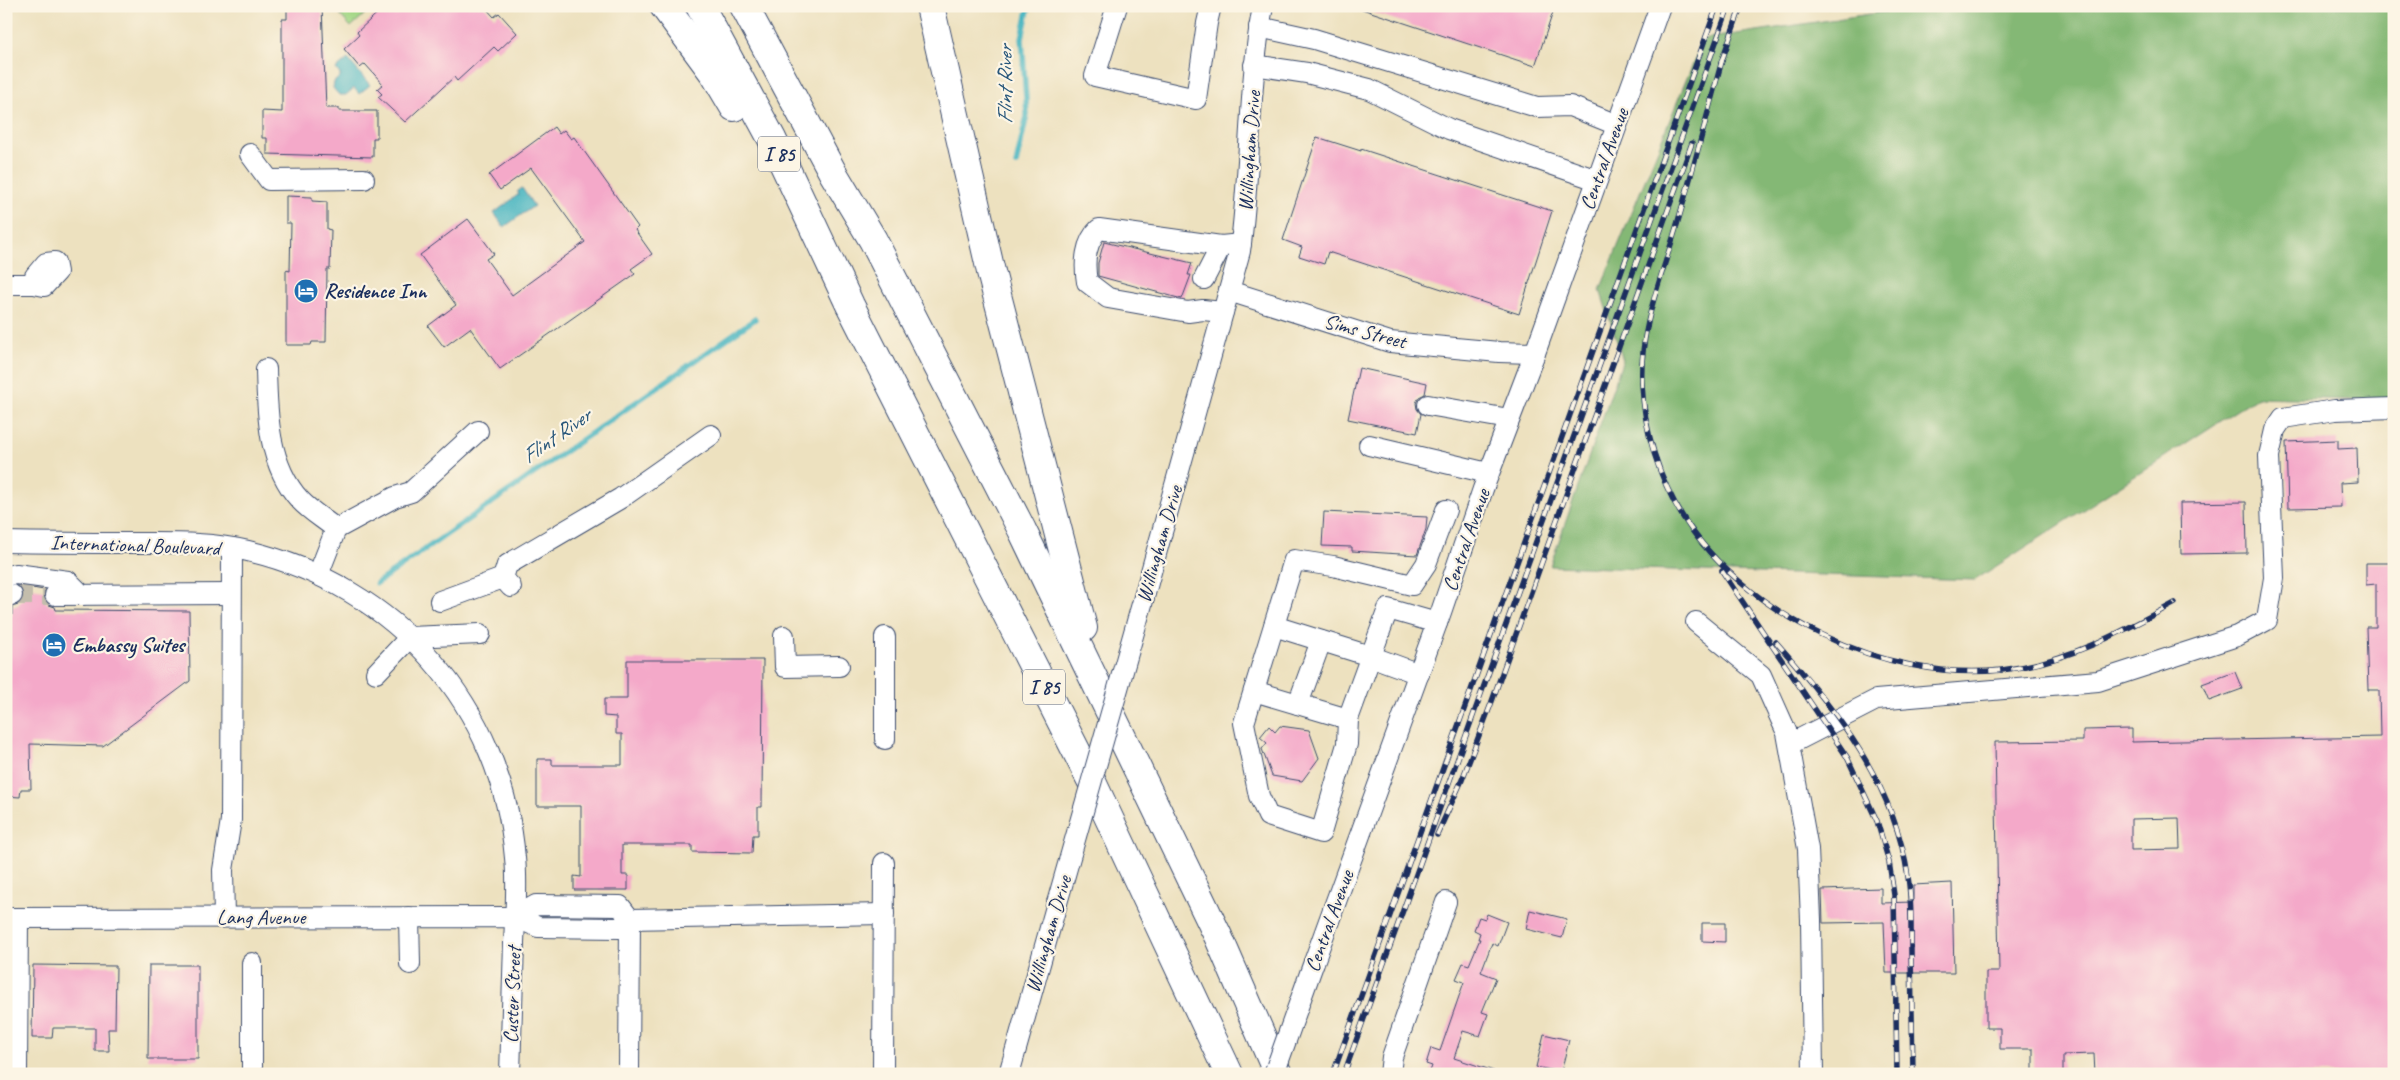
<svg xmlns="http://www.w3.org/2000/svg" width="2400" height="1080" viewBox="0 0 2400 1080" font-family="Caveat,sans-serif">
  <rect width="100%" height="100%" fill="#fcf5e5"/>
  <filter id="ink" filterUnits="userSpaceOnUse"><feTurbulence type="fractalNoise" baseFrequency=".02" numOctaves="2"/><feDisplacementMap in="SourceGraphic" scale="10" xChannelSelector="R" yChannelSelector="G"/><feConvolveMatrix kernelMatrix="1 2 1 2 8 2 1 2 1" color-interpolation-filters="sRGB"/></filter>
  <filter id="wash" filterUnits="userSpaceOnUse"><feTurbulence type="fractalNoise" baseFrequency=".0096" numOctaves="4" result="noise"/><feDisplacementMap in="SourceGraphic" scale="20" xChannelSelector="R" yChannelSelector="G"/><feGaussianBlur stdDeviation="1.12" result="paint"/><feColorMatrix in="noise" values="0 0 0 0 0 0 0 0 0 0 0 0 0 0 0 0 0 1.4 0 .05"/><feComposite in="paint" operator="in"/></filter>
  <g filter="url(#wash)">
    <rect width="100%" height="100%" fill="#ede1bf"/>
    <polygon fill="#a5d887" stroke="#608472" points="349,6 373,6 351,27 340,15"/>
    <polygon fill="#84b874" stroke="#507469" points="1923,6 2394,6 2394,401 2257,397 1975,580 1550,566 1623,360 1600,290 1703,39"/>
    <g fill="#45b4c0" stroke="#30728f">
      <polygon points="348,59 370,85 359,94 354,88 346,95 339,95 333,88 334,82 341,76 336,69"/>
      <polygon points="522,188 534,206 504,227 494,213 519,194 517,192"/>
    </g>
    <g fill="none" stroke-linecap="round" stroke-linejoin="round">
      <g stroke="#45b4c0" stroke-width="5.5">
        <polyline points="1016,164 1027,115 1022,38 1029,6"/>
        <polyline points="377,583 755,319"/>
      </g>
    </g>
    <g id="blocks">
      <g fill="#f4a9c9" fill-rule="evenodd">
        <polygon points="287,6 322,6 326,108 339,108 339,111 377,111 377,138 373,138 373,157 267,154 267,138 262,138 262,111 282,112 282,19 287,19"/>
        <polygon points="385,6 484,6 494,17 499,13 517,33 498,51 494,47 457,81 454,77 405,122 378,97 382,94 377,89 383,84 365,64 360,68 344,49 359,35 357,32"/>
        <polygon points="1363,6 1555,6 1535,66 1362,9"/>
        <polygon points="554,127 559,134 564,130 571,139 574,137 638,227 635,230 652,254 631,269 635,274 500,369 470,328 444,347 428,326 456,305 420,255 468,219 494,254 486,259 512,295 585,242 531,168 500,190 489,175"/>
        <polygon points="1317,137 1361,151 1361,149 1552,211 1519,314 1328,252 1324,264 1299,256 1302,247 1283,240"/>
        <polygon points="286,196 312,197 312,201 327,202 327,229 331,230 330,269 327,269 326,342 312,342 311,345 286,345 286,270 290,271 291,223 286,223"/>
        <polygon points="1104,242 1192,263 1188,275 1191,275 1182,299 1098,276 1098,263"/>
        <polygon points="1359,368 1427,383 1425,394 1419,397 1416,403 1417,409 1421,414 1417,433 1348,419"/>
        <polygon points="2338,440 2338,449 2357,448 2358,482 2340,483 2341,507 2288,508 2286,442"/>
        <polygon points="2246,502 2247,553 2181,554 2180,503"/>
        <polygon points="1324,512 1427,517 1426,529 1417,555 1352,551 1352,547 1322,546"/>
        <path d="M2366,563H2394V1074H2095L2094,1054L2063,1055V1074H2033V1049H2000V1028H1986V972H1999L1995,742L2083,741V730L2132,729V742L2380,737L2379,690H2368L2366,627H2376V584L2366,585ZM2179,818L2180,849L2131,850V819Z"/>
        <polygon points="20,586 44,590 45,601 49,605 55,607 56,610 189,611 190,681 103,746 30,744 31,789 21,789 20,797 6,796 6,615 12,615 12,607 18,605 22,600 24,595"/>
        <polygon points="627,660 763,660 762,807 758,807 758,835 753,835 752,853 692,852 692,845 622,845 622,875 628,875 628,890 574,890 574,876 581,877 581,806 537,806 537,759 552,759 552,765 622,765 622,734 616,734 616,717 604,716 604,699 627,699"/>
        <polygon points="2235,672 2242,689 2209,701 2202,684"/>
        <polygon points="1269,726 1275,732 1280,726 1309,730 1319,758 1302,781 1272,776 1262,749 1267,743 1260,737"/>
        <polygon points="1952,883 1954,973 1886,973 1884,922 1823,923 1822,890 1881,888 1881,903 1913,902 1913,885"/>
        <polygon points="1530,910 1567,919 1562,938 1526,929"/>
        <polygon points="1487,914 1507,922 1498,946 1492,943 1481,972 1496,978 1482,1012 1488,1014 1480,1036 1463,1031 1454,1058 1494,1071 1493,1074 1429,1074 1432,1066 1426,1064 1431,1048 1440,1051 1464,982 1456,979 1463,963 1469,965 1480,939 1478,939 1480,933 1474,930 1479,917 1485,919"/>
        <polygon points="1702,923 1725,923 1725,942 1702,941"/>
        <polygon points="33,965 116,966 115,1029 108,1029 109,1051 95,1051 95,1028 53,1028 52,1038 32,1038"/>
        <polygon points="149,965 198,965 198,1059 148,1059"/>
        <polygon points="1544,1034 1569,1040 1561,1072 1536,1067"/>
      </g>
    </g>
  </g>
  <g filter="url(#ink)">
    <use href="#blocks" fill-opacity="0" stroke="#3a4a6d" stroke-width="1"/>
    <g fill="none" stroke-linecap="round" stroke-linejoin="round">
      <polyline stroke="#c3bdac" stroke-width="20" stroke-dasharray="20 10" stroke-linecap="butt" points="12,595 55,595"/>
      <defs>
        <g id="minor">
          <polyline points="1117,6 1095,76 1196,99 1207,23 1211,6"/>
          <polyline points="1259,27 1314,39 1537,107 1570,106 1617,125"/>
          <polyline points="1254,65 1307,73 1369,89 1449,129 1597,180"/>
          <polyline points="250,154 269,180 364,179"/>
          <polyline points="1204,279 1221,246"/>
          <polyline points="6,284 34,284 44,286 57,272 55,262 46,263 35,276 34,284"/>
          <polyline points="1229,291 1390,342 1499,352 1535,353"/>
          <path d="M1223,312L1203,310L1188,312L1108,298L1087,282C1084,264 1085,242 1099,229L1221,246L1241,244"/>
          <path d="M266,369C267,414 268,465 300,500C310,511 324,519 336,529"/>
          <polyline points="1428,405 1509,419"/>
          <polyline points="1369,445 1488,473"/>
          <path d="M6,542C50,543 93,543 137,543C173,543 212,542 248,551C396,586 502,706 515,858C518,886 515,916 514,943C513,987 511,1030 510,1074"/>
          <polyline points="318,575 336,529 395,497 411,492 478,431"/>
          <polyline points="6,576 16,574 68,581 82,595"/>
          <polyline points="511,587 503,578 507,565 621,498 711,435"/>
          <polyline points="6,595 12,595"/>
          <polyline points="55,595 231,594"/>
          <path d="M1144,597L1240,251C1251,170 1248,87 1263,6"/>
          <polyline points="440,601 503,578"/>
          <polyline points="1696,622 1761,675 1787,733 1808,849 1811,920 1813,1074"/>
          <polyline points="1437,623 1388,609 1348,719 1347,744 1321,833 1268,816 1259,796 1244,723 1294,560 1333,566 1412,585 1426,564 1446,510"/>
          <polyline points="1274,626 1370,656 1419,674"/>
          <polyline points="784,636 785,667 839,666"/>
          <polyline points="376,673 410,637 480,634"/>
          <polyline points="1254,691 1348,719"/>
          <polyline points="1298,704 1321,641"/>
          <polyline points="885,739 885,637"/>
          <polyline points="1790,744 1876,700 2098,681 2237,636 2267,620 2274,578 2269,456 2275,430 2283,418 2335,410 2394,408"/>
          <polyline points="224,917 223,870 231,820 232,548"/>
          <polyline points="409,917 410,964"/>
          <polyline points="515,917 536,905 620,906 630,919 629,1074"/>
          <polyline points="6,918 515,917 538,927 620,928 630,919 884,914"/>
          <polyline points="1314,962 1441,612 1483,489 1535,353 1660,6"/>
          <polyline points="17,1074 18,918"/>
          <polyline points="252,1074 252,963"/>
          <polyline points="883,1074 884,863"/>
          <polyline points="1009,1074 1057,903"/>
          <polyline points="1390,1074 1392,1057 1446,902"/>
        </g>
        <g id="highway">
          <polyline points="664,6 715,75 734,107"/>
          <polyline points="700,6 772,139 850,305 1092,782 1229,1074"/>
          <polyline points="744,6 833,173 873,240 1022,530 1218,936 1278,1074"/>
          <polyline points="930,6 991,272 1083,628"/>
        </g>
      </defs>
      <use href="#minor" stroke="#3a4a6d" stroke-width="22"/>
      <use href="#highway" stroke="#3a4a6d" stroke-width="30"/>
      <use href="#minor" stroke="#fff" stroke-width="20"/>
      <use href="#highway" stroke="#fff" stroke-width="28"/>
      <defs>
        <g id="rail">
          <path d="M1723,57C1707,114 1693,171 1676,228C1661,279 1639,330 1642,384C1644,430 1659,479 1683,517C1745,615 1886,683 2002,670C2065,663 2120,633 2175,603"/>
          <polyline points="1721,63 1741,6"/>
          <polyline points="1722,571 1847,757 1877,821 1889,862 1894,895 1897,1074"/>
          <path d="M1776,642C1836,710 1895,784 1908,877C1912,902 1911,927 1911,952C1912,993 1912,1033 1913,1074"/>
          <polyline points="1437,835 1462,780 1491,704 1692,143"/>
          <polyline points="1333,1074 1717,6"/>
          <polyline points="1344,1074 1729,6"/>
        </g>
      </defs>
      <use href="#rail" stroke="#1b2f5e" stroke-width="5.5"/>
      <use href="#rail" stroke="#fcf5e5" stroke-width="4" stroke-dasharray="11" stroke-linecap="butt"/>
      <defs>
        <g id="minor-bridge">
          <polyline points="1057,903 1144,597"/>
          <polyline points="1274,1074 1314,962"/>
        </g>
      </defs>
      <use href="#minor-bridge" stroke="#3a4a6d" stroke-width="22" stroke-linecap="butt"/>
      <use href="#minor-bridge" stroke="#fff" stroke-width="20"/>
    </g>
  </g>
  <defs>
    <symbol id="hotel-disc" viewBox="-11 -11 22 22"><circle r="9.5" fill="#1f6fb2" stroke="#fcf5e5"/><path d="M-6-4.5h1.5V1H6V5H4.5V3h-9V5H-6ZM-4 0a1.8 1.8 0 1 1 3.6 0ZM.5 0V-2.5h3Q6-2.5 6 0Z" fill="#fff"/></symbol>
  </defs>
  <g fill-rule="evenodd">
    <use href="#hotel-disc" x="292" y="277" width="28" height="28"/>
    <use href="#hotel-disc" x="40" y="631" width="28" height="28"/>
  </g>
  <g text-anchor="middle" dominant-baseline="central" stroke-width="4.5" stroke-linejoin="round" paint-order="stroke">
    <g fill="#fcf5e5" stroke="#5e6a86" stroke-width="1">
      <rect x="758" y="136.5" width="42" height="35" rx="4"/>
      <rect x="1023" y="669.5" width="42" height="35" rx="4"/>
    </g>
    <g font-size="20" font-weight="bold" fill="#1b2f5e">
      <text x="779" y="154">I 85</text>
      <text x="1044" y="687">I 85</text>
    </g>
    <g font-size="21" fill="#1b2f5e" stroke="#fcf5e5">
      <text transform="translate(1249 151) rotate(-86)">Willingham Drive</text>
      <text transform="translate(1604 159) rotate(-70)">Central Avenue</text>
      <text transform="translate(1365 331) rotate(15)">Sims Street</text>
      <text transform="translate(1466 540) rotate(-71)">Central Avenue</text>
      <text transform="translate(1159 544) rotate(-74)">Willingham Drive</text>
      <text transform="translate(135 545) rotate(2)">International Boulevard</text>
      <text x="261" y="917">Lang Avenue</text>
      <text transform="translate(1329 921) rotate(-70)">Central Avenue</text>
      <text transform="translate(1048 934) rotate(-74)">Willingham Drive</text>
      <text transform="translate(512 995) rotate(-88)">Custer Street</text>
    </g>
    <g font-size="21" font-weight="bold" fill="#1b2f5e" stroke="#fcf5e5" text-anchor="start">
      <text x="324" y="291">Residence Inn</text>
      <text x="72" y="645">Embassy Suites</text>
    </g>
    <g font-size="22" font-style="italic" fill="#28577b" stroke="#fcf5e5">
      <text transform="translate(1005 85) rotate(-90)">Flint River</text>
      <text transform="translate(556 436) rotate(-35)">Flint River</text>
    </g>
  </g>
  <rect width="2400" height="1080" fill="none" stroke="#fcf5e5" stroke-width="25"/>
</svg>
